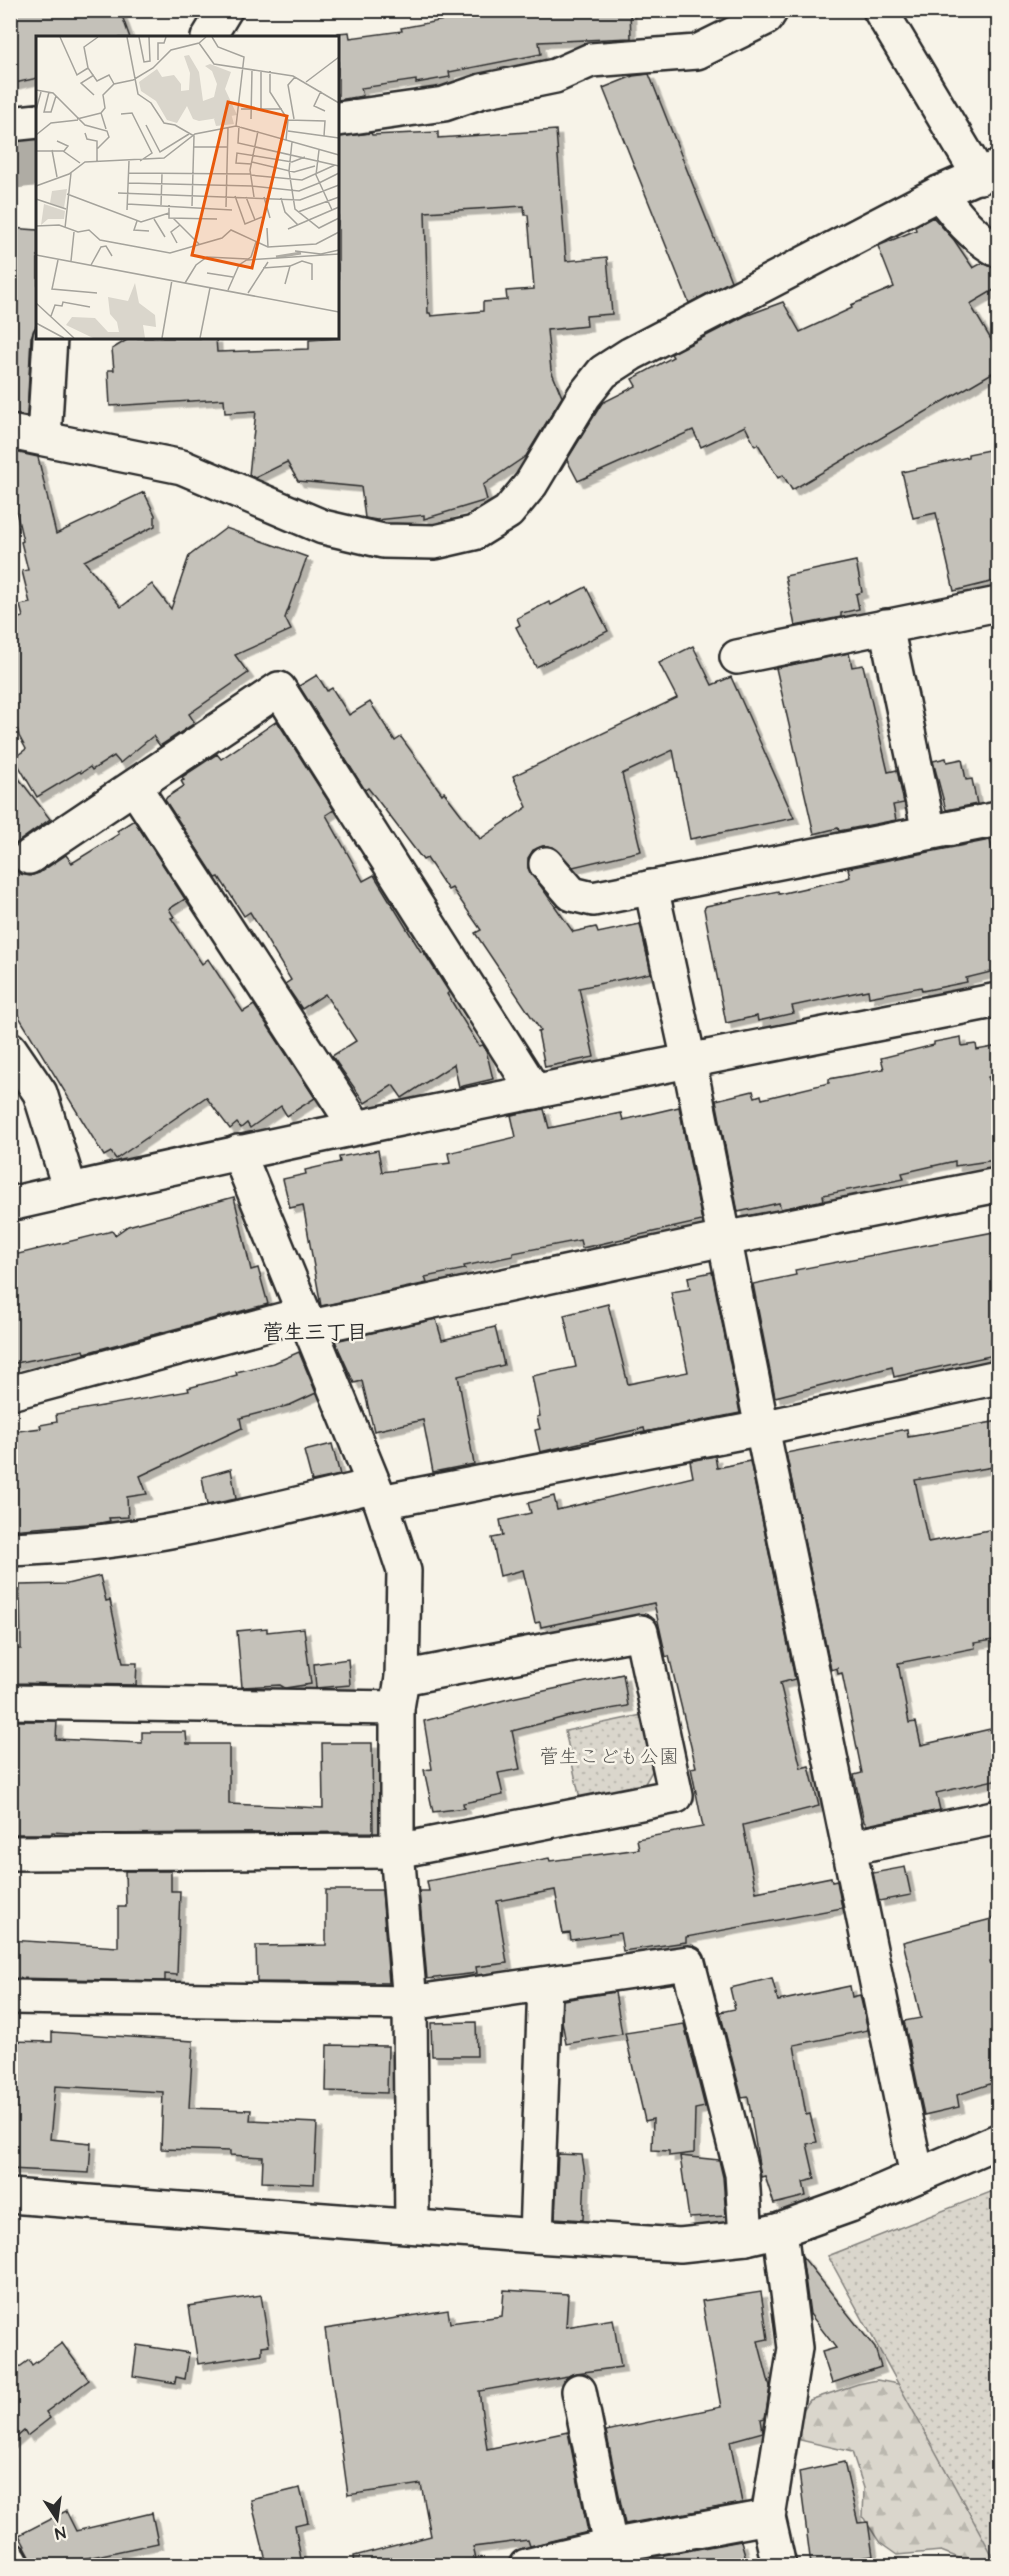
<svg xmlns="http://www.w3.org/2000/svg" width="1009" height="2576" viewBox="0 0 1009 2576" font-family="'Architects Daughter','Klee One',sans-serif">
  <defs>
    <pattern id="forest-firs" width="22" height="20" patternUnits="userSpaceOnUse" patternTransform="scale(1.5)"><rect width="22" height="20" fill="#dad6cc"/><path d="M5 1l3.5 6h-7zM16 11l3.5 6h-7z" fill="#bbb8af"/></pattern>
    <pattern id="park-dots" width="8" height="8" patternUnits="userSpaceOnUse" patternTransform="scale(1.5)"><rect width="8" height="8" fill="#dad6cc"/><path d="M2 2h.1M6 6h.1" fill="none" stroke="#bbb8af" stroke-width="1.8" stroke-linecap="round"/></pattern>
    <filter id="shadow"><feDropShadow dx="5.5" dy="5.5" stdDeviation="0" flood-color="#0004"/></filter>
  </defs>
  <rect width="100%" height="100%" fill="#f7f3e8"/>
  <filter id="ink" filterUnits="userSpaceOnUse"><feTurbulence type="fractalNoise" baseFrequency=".0167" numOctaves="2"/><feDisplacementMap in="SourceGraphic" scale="12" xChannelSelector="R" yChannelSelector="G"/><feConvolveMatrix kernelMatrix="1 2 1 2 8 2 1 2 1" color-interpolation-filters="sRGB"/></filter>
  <g filter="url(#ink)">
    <polygon fill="url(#forest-firs)" stroke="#82807c" stroke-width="1.5" points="998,2263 998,2565 977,2565 941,2551 897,2555 880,2543 863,2517 864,2488 852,2452 800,2440 797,2418 810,2400 858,2384 877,2380 924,2389"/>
    <g fill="url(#park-dots)" stroke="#82807c" stroke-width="1.5">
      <polygon points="642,1715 654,1768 644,1785 580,1799 565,1731"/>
      <polygon points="998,2189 998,2554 995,2560 828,2256"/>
    </g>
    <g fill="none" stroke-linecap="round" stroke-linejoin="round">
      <polyline stroke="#afaca4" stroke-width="60" points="10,159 38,156"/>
    </g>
    <g fill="#c4c1b9" stroke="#2b2b2b" stroke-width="1.5" fill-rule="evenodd" filter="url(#shadow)">
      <polygon points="10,10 120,10 130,38 38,38 38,78 10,84"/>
      <polygon points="497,10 630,10 631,38 539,42 541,54 449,72 450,77 416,83 416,80 361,88 363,96 338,100 338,33 349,32 350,38 402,31 401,28"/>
      <polygon points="649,74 731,281 689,303 603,88 633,76"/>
      <path d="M556,130L566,261L607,257L612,314L586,316L587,326L547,330L551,370L562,397L526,456L483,485L487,500L424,519V515L377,520L365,518L361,487L298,481L287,462L255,478L249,475L256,411L225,413L224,399L110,406L108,370H114L112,349L130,338H216L217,352L309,349V340L338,338V137L371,133L372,135L438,132V138ZM524,206L525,215H528L534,289L506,291L507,300L483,302V311L431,316L430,313H428L425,212Z"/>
      <polygon points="933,217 954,240 973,268 982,263 992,267 999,277 999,287 970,304 999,353 999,369 792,490 783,475 778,478 758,444 755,446 745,426 701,447 693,430 578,481 567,460 602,403 636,386 632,379 673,357 671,354 745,316 783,302 800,332 852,308 851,305 894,287 878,246 916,230 915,227"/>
      <polygon points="10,228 38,230 38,325 31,337 27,416 10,414"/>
      <polygon points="999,448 999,580 954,591 936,513 913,518 902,472 968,457 968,454"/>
      <polygon points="10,451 38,457 56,534 144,492 155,515 155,526 84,561 121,607 152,584 171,609 189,556 226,528 307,557 285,618 291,630 235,655 248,673 189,714 195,723 160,746 153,736 120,763 114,756 92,770 90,767 81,773 80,771 37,797 14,758 26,749 19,736 10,700 10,620 23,617 20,605 30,603 22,571 28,570 21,542 23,541 10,485"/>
      <polygon points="856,561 862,592 856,594 859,609 841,613 841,617 795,626 785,576"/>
      <polygon points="586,587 608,631 536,667 516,627 520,625 517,618 549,602 551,605"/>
      <polygon points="693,646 712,685 731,677 794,818 690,839 673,750 622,774 641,851 573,867 553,847 543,846 533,850 528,858 528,868 573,932 596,927 598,933 640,924 651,973 579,988 594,1057 545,1067 538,1032 541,1031 475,933 481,930 452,888 448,890 427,858 423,860 376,798 368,788 365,790 299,686 317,675 327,691 332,688 349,715 370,702 395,741 401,737 442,794 444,792 480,839 527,807 513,776 677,698 659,663"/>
      <polygon points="849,653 852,667 863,665 888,772 897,770 904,803 893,805 896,820 839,831 838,828 814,834 776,668"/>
      <polygon points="277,721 334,810 326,815 363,881 374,875 421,952 423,951 449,992 447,994 479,1046 483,1045 486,1050 493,1079 459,1087 454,1064 402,1098 393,1085 365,1103 332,1056 356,1041 325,994 302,1009 285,984 291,980 250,912 244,916 219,877 216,878 165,800 167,797 184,786 181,781 184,780 182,777 217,754 221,759"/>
      <polygon points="946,758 947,762 962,759 966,780 972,779 977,804 946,810 933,761"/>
      <polygon points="10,767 50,819 18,842 12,848 10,857"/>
      <polygon points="134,820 185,899 169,909 174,917 171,918 202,964 208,959 243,1012 254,1005 315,1098 287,1116 281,1106 250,1128 247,1123 241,1128 237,1123 230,1129 206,1097 116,1159 111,1152 104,1156 10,1002 10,859 14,868 20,874 30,876 39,873 66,855 72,863 119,834 117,831"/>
      <polygon points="990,840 999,875 999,970 966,978 967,982 922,991 921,987 869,997 868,990 792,1006 794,1013 758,1021 757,1016 726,1023 704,909 706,906 778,891 779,894 845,879 850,877 848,868"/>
      <polygon points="961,1037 962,1046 976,1044 977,1050 999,1046 999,1074 988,1077 999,1142 993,1145 995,1160 955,1166 955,1161 902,1173 904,1179 823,1195 824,1200 781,1209 779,1203 738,1212 716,1100 753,1091 755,1097 761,1095 762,1099 829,1083 829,1079 884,1069 881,1058 934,1045 934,1042"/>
      <polygon points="679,1107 702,1221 582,1248 580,1240 513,1253 513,1256 464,1266 465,1269 425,1277 427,1283 321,1306 303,1205 290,1208 283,1179 306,1174 305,1170 340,1162 339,1157 378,1150 382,1172 450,1163 448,1153 516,1137 511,1115 544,1109 549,1128 621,1113 623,1120"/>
      <polygon points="234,1197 251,1270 258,1268 268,1304 85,1353 84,1350 10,1364 10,1256 112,1231 115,1235 128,1226"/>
      <polygon points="999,1231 999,1354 894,1377 892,1367 775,1397 753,1284 796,1275 795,1270"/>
      <polygon points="712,1272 740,1413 645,1432 644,1428 540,1452 535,1430 540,1429 537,1417 540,1416 532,1376 576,1367 564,1315 608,1304 628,1384 688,1372 671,1292 690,1289 688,1277"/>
      <polygon points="436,1319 442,1340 495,1327 504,1365 458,1376 474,1464 433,1472 423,1420 374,1431 362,1381 354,1383 335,1341"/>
      <polygon points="299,1352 316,1393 290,1405 240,1418 242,1428 140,1476 147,1494 127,1497 128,1517 109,1518 110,1521 100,1523 10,1530 10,1432 41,1428 40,1425 57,1422 56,1414 189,1391 188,1388 237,1375 236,1372 274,1363"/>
      <polygon points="999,1421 999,1466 915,1480 928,1542 999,1528 999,1639 974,1643 975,1648 898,1663 909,1723 916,1722 921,1745 999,1727 999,1779 936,1793 940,1810 867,1825 864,1822 854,1775 862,1773 842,1673 838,1674 837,1668 831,1670 786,1453 907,1429 908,1437"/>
      <polygon points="332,1444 340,1475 312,1481 304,1451"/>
      <polygon points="715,1456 717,1468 750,1461 795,1679 780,1683 801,1768 809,1766 819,1806 743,1825 756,1892 831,1877 832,1882 837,1881 842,1908 686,1937 686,1942 623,1951 620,1933 571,1940 570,1933 563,1934 555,1890 497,1901 507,1963 476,1967 477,1973 427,1979 419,1891 429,1891 427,1881 549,1858 550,1861 639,1849 637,1839 703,1827 691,1768 696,1767 669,1656 666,1657 654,1603 541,1627 540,1622 535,1623 523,1570 500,1576 492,1538 503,1536 500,1520 531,1513 528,1503 554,1496 557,1510 693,1477 690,1461"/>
      <polygon points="231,1469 236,1499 207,1505 202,1477"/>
      <polygon points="100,1576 106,1601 110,1600 123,1663 137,1663 136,1685 10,1683 13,1649 21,1649 20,1585 67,1584"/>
      <polygon points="267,1628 267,1632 304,1628 311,1684 285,1688 280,1685 242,1687 237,1631"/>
      <polygon points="348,1659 350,1685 316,1688 314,1664"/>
      <polygon points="623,1674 628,1706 569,1716 512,1731 520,1769 498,1773 503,1795 463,1803 464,1808 433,1812 424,1770 432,1769 424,1721 512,1698"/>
      <polygon points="10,1721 57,1721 56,1739 142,1743 142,1732 186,1732 187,1744 229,1744 229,1804 323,1808 322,1743 372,1743 373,1832 90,1834 52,1832 52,1834 10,1834"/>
      <polygon points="905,1867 911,1895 879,1901 873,1873"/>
      <polygon points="125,1871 171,1871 171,1891 180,1891 177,1975 165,1974 165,1981 10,1978 10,1940 118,1947 118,1907 126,1907"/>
      <polygon points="326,1890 382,1890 389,1983 257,1982 256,1946 326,1945"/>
      <polygon points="999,1917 999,1960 990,1962 999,1989 999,2081 957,2095 959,2107 924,2115 904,2021 921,2018 903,1942"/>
      <polygon points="772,1978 778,2001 850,1986 852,1997 860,1995 868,2030 794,2045 806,2115 810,2114 817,2142 807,2144 815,2179 803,2182 806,2196 774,2204 765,2176 761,2177 748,2097 742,2098 720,2012 735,2009 730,1988"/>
      <polygon points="615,1992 622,2034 566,2044 562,2021 563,2000"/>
      <polygon points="476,2022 477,2056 432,2056 431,2023"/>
      <polygon points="684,2024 705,2107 695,2109 694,2153 669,2156 669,2151 652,2150 653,2119 645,2121 625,2033"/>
      <polygon points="52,2032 193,2041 189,2108 251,2110 250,2120 317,2123 314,2184 262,2182 263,2157 230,2155 230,2151 161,2149 163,2092 55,2086 50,2139 91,2143 89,2173 10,2169 10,2041 52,2042"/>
      <polygon points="327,2045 388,2046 387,2093 326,2091"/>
      <polygon points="558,2154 582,2155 585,2174 583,2220 555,2218"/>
      <polygon points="680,2156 719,2160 723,2177 726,2216 689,2218"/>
      <polygon points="802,2256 875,2348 881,2367 832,2383 822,2352 836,2348 810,2314"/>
      <polygon points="504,2290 568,2294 566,2327 613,2319 621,2367 576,2373 568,2376 479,2391 487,2449 568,2432 588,2532 530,2546 528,2540 473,2547 476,2559 444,2565 355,2565 354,2556 431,2536 421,2484 348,2495 325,2329 448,2310 450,2323 502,2316"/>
      <polygon points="761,2292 768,2339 758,2341 770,2387 765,2418 761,2419 763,2432 730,2441 742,2503 625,2524 606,2431 721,2407 702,2301"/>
      <polygon points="261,2295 269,2345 262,2346 262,2354 198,2364 189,2306"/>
      <polygon points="62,2343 89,2380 46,2412 50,2418 27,2436 24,2431 10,2443 10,2374 29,2360 32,2365"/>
      <polygon points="137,2345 189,2353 185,2379 176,2377 175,2383 133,2376"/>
      <polygon points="844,2462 858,2523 868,2522 873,2556 811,2565 799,2472"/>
      <polygon points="300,2488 308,2522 295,2525 302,2565 267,2565 251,2500"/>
      <polygon points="66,2511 76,2531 152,2513 158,2543 78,2560 68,2565 35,2565 19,2535"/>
      <polygon points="741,2541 748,2565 639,2565 637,2560"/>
    </g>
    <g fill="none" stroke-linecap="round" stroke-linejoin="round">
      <defs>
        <g id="minor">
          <polyline points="880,10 980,177"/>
          <polyline points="208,38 225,10"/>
          <polyline points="338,119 444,104 482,91 555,76 591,60 697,52 766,18 771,10"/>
          <polyline points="10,124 38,121"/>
          <path d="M939,193C956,215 973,237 998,250"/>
          <polyline points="10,432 182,467 323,527 383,541 435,542 474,533 508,512 531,484 584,396 603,372 631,354 939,193 998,167"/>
          <polyline points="44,438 50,338"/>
          <polyline points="886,626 929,832"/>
          <polyline points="737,657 998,604"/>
          <polyline points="135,788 356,1127"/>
          <polyline points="29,857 279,689 535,1092"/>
          <polyline points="546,864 572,894 593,899 998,819"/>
          <polyline points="651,887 689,1061 762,1428 917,2176"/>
          <polyline points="10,1049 40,1093 70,1190"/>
          <polyline points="238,1152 381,1502 404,1571 402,1678 397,1708 397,1851 410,2003 412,2226"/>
          <path d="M10,1204C338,1128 668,1065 998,1000"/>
          <polyline points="311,1327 724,1239 998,1185"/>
          <polyline points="10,1393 304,1314"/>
          <polyline points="381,1502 762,1428 998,1377"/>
          <path d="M10,1549C134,1545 253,1515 372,1486"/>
          <polyline points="10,1702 397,1708"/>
          <polyline points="848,1848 998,1817"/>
          <polyline points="10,1853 397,1851 676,1796 641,1632 402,1678"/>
          <polyline points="10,1997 410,2003 688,1963 742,2174 746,2238"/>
          <polyline points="10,2196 536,2236 680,2245 746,2238 780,2230 850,2205 998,2141"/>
          <polyline points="536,2236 545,1984"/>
          <polyline points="579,2391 614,2566"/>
          <polyline points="10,2559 14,2566"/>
          <polyline points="526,2566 610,2546 768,2517"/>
          <polyline points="779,2566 768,2517 795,2348 780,2230"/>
        </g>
      </defs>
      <use href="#minor" stroke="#2b2b2b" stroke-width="38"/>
      <use href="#minor" stroke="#f7f3e8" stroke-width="33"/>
    </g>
  </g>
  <g text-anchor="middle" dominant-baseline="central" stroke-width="5" stroke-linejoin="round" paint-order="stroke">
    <g font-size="20" fill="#575653" stroke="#f7f3e8">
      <text x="609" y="1757">菅生こども公園</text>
    </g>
    <g font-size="21" font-weight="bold" fill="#2b2b2b" stroke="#f7f3e8">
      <text x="315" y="1332">菅生三丁目</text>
    </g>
  </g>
  <g transform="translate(36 36)">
    <rect width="303" height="303" fill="#f7f3e8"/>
    <path d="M153,19L163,36L167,65L178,61L181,48L176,35L169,30L174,28L195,36L189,53L201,79L163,85L157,83L151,70L141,87L131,84L120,65L105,55L103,46L121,33L126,41L138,39L145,48V55L153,54L154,37L148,20ZM31,153L28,172L14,167L16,155ZM8,168L29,175L28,183H12L5,189ZM99,247L103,267L119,279L120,291L107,289L109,302H57L30,289L36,281L59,282L72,296H83L81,286L74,278L72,261L92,265Z" fill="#dad6cc"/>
    <path d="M192,67L198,88L180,90L178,83Z" fill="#dad6cc"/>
    <path fill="none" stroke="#afaca4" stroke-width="3" d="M240,221L265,217"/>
    <path fill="none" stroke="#a5a39c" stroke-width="1.5" d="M24,1L41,39L52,32M62,1L48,11L52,32L61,45L73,39L78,48M91,1L102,58L115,67L128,87L139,89L158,100L156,170M103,1L108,26L114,25L113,1M176,1L182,11L208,21L200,90M163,7L178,28L257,40L303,67M122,24V7H128L130,1M234,35V56L252,84L250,104M270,46L303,21M0,54L17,57L49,89L71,95L73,101L61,113V125M285,55L278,70L289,75M13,56L8,76H15L20,60M58,59L45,47L58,39M205,73H246M225,73V35M0,74L5,56M85,78L96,77L116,117L104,125M41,83L65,77M215,83L216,34M258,83L252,49L259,41M252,84L289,85L288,100M110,89L124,116L153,98M203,90L202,107L303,130M70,93L65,77L69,72L67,59L78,48L97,44L117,32L135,14L163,7L170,1M252,95L303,102M49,97L51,103L61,105V113M0,99L15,87L42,84M21,105L32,110L28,115M256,106L253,135L259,173L283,192L303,182M158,111H191M16,114L21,141M283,114L280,139L296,174M0,115H27L44,127M216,126L258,136L279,130M215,128L200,127L201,117L256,126L269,121M93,137L214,138M214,139L266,144L299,129M92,147L216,150M283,147L303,137M0,150L33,138L49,126L128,122L159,98L200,90L303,119M216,150L263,155L283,147M82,157L264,164L303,149M31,158L105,186L133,177M199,160L209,188L226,181M210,161L219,184M218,161L214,134L222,95M228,161L234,182M245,162L249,176L262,189M0,163L30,173M91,168L196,174M125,169L126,138M133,169V182L181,183M190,171L192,91M91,174L93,125M262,176L303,161M137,182L163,208M118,183L129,201M101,185L98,194L113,195M0,190L23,189L42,196L53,194L64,204L134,217L186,202L195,194L232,211L280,208L303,196M29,192L35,137M231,192L232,211M252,193L303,171M141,207L135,196L144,189M259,215L285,218L303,214M0,219L303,276M22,224L16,253L61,257M211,224L303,218M35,225L38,196M55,229L65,211L70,210L76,220M227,232L254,230M171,237L197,241M149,247L160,229L171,221L212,223M249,248L254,230L266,225L276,228V244M192,254L203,229L215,221L220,206M212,257L232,226M0,267L38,302M15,280L19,269L26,270L27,266L54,271M0,287L28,302M126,302L136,244M164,302L174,252"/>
    <path fill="#e8590c" fill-opacity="0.15" stroke="#e8590c" stroke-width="3" d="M192,66L251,80L216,232L156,219Z"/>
    <rect width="303" height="303" fill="none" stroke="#2b2b2b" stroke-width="3"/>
  </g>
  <rect width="1009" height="2576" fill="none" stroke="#f7f3e8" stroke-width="36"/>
  <rect x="18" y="18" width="973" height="2540" fill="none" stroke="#2b2b2b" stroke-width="2" filter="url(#ink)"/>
  <g transform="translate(57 2519) rotate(167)" stroke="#f7f3e8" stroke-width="4.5" paint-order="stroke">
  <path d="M0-4.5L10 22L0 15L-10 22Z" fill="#2b2b2b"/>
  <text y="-9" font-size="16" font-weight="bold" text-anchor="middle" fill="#2b2b2b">N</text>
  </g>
</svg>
